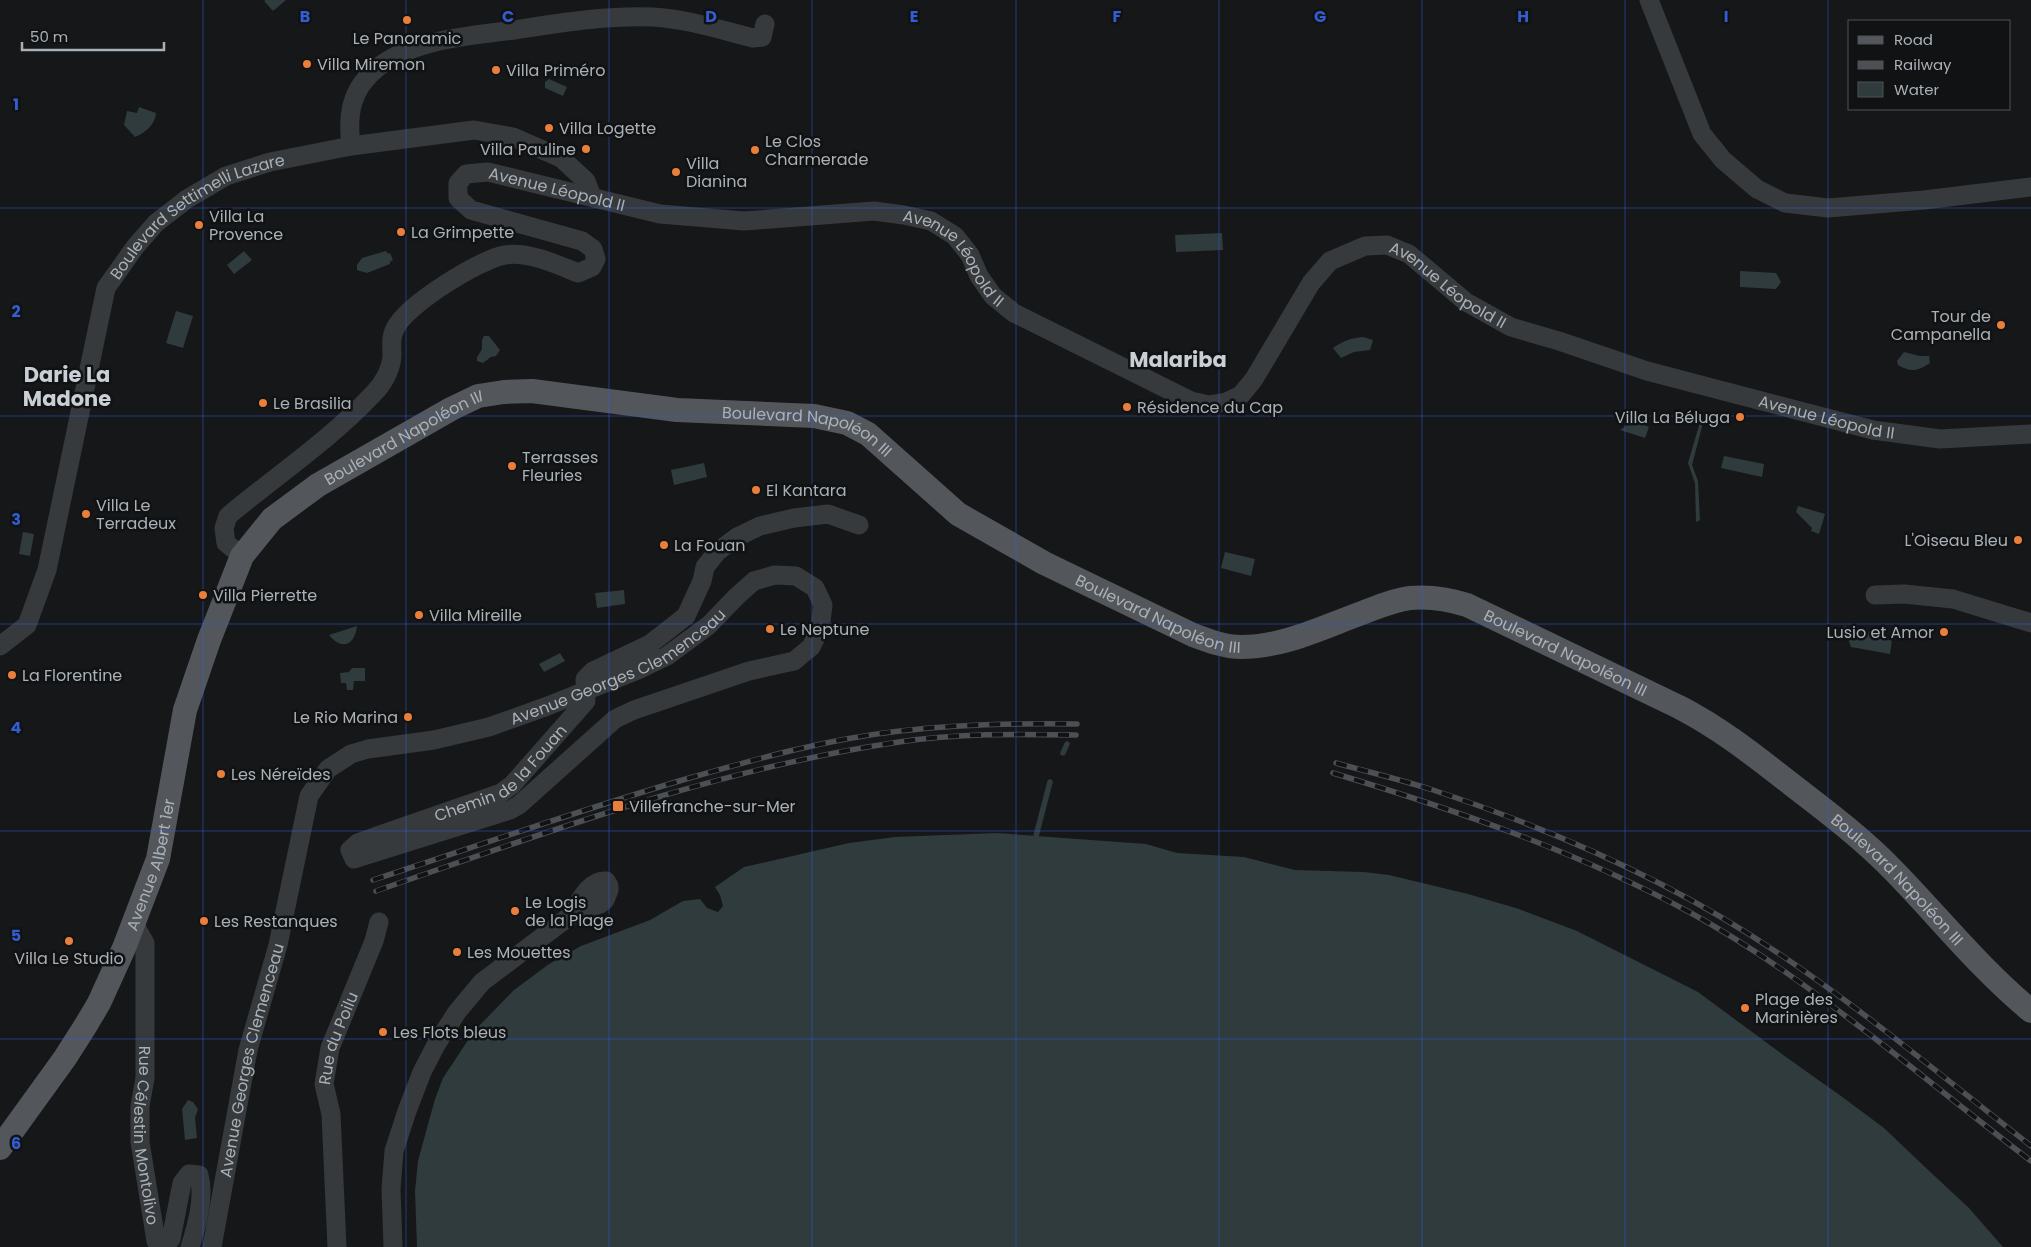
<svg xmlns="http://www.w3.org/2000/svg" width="2031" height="1247" viewBox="0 0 2031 1247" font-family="Poppins,sans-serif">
  <rect width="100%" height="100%" fill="#161718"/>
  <g fill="#2f3b3d">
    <polygon points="266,0 286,0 273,11 264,1"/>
    <polygon points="549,79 567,87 563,96 545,88 545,82"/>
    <path d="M139,107L156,113C155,125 145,133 135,137L124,125L127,111L137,113Z"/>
    <polygon points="1222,233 1223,250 1176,252 1175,235"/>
    <polygon points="244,251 252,260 234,274 227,265"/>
    <polygon points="386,251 388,254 390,253 393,260 390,262 390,264 367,273 357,270 357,265 362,258"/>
    <polygon points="1740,271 1776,273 1781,282 1776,289 1740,287"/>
    <polygon points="176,311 193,316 183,348 166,343"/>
    <polygon points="484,336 489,336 500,350 496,356 491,357 483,363 477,361 477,357 482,349 482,340"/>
    <path d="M1363,337L1373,340L1370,350L1354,352L1341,358L1333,348C1343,341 1351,338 1363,337Z"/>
    <path d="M1904,352L1920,356H1929L1930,363C1918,371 1911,373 1898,365L1897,361Z"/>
    <polygon points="1643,414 1647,416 1645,425 1649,427 1645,438 1620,430"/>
    <polygon points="1700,422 1703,423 1692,465 1698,481 1700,520 1696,522 1695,483 1688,463"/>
    <polygon points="1724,456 1764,464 1762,477 1721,468"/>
    <polygon points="704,463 707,477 674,485 671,470"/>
    <polygon points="1798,506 1825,514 1819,534 1811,531 1812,528 1796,512"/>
    <polygon points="23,532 34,534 30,556 19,554"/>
    <polygon points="1225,552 1255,559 1251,576 1221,568"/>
    <polygon points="624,590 625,604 597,608 595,593"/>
    <path d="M357,626C355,645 342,651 329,635Z"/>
    <polygon points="1843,626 1867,630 1871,637 1892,640 1890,654 1851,647"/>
    <polygon points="560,653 565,661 544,672 539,664"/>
    <polygon points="352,668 365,668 365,681 354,681 353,690 347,690 346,683 341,683 340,673 349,672"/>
    <polygon points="997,833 1146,844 1177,853 1244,857 1295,870 1364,872 1389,875 1468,894 1519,909 1577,931 1698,992 1786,1057 1841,1096 1884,1128 1925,1167 1969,1208 2003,1247 417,1247 415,1191 418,1161 424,1139 435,1099 443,1078 474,1031 514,990 549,964 581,946 650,920 683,901 700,899 707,908 718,912 723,906 720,895 715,887 744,867 849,843 895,837"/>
    <polygon points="188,1100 193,1102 198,1109 195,1118 197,1138 185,1140 182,1109"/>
  </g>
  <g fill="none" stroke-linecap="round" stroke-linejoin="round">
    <g stroke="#2f3b3d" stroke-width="5.5">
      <polyline points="1063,753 1067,744"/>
      <polyline points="1036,836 1050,782"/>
    </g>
    <g stroke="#373a3d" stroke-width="19">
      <polyline points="1649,0 1702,134 1723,160 1757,189 1785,203 1828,208 1924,200 2031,187"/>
      <path d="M351,146C347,114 351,89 377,68C413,39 470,36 514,30C560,23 607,15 653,17C687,19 721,30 753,38L762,37L765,24"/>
      <path id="s1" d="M242,556L226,543L224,528L228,516C277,475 330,440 374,393C383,384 391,370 392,356C392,346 390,337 396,327C408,304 480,259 505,255C528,251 558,265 578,273L592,267L596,259L593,249L582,241L471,210L458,198V183L466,174L488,172L660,214L744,221L874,211L904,215L931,221L955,236L970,255L979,276L993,296L1014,313L1191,401L1209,405L1226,402L1241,395L1254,379L1311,283L1330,261L1365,246L1387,245L1409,254L1466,302L1511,327L1559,341L1647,371L1873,430L1940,439L2031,434"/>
      <polyline points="1875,595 1904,594 1953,599 2031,623"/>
      <path id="s2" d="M0,646L27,625L47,570L106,288L135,247L156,223L187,199L226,176L270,162L351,146L474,130L513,137L561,158L586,181L592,197"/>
      <path id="s3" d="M134,924L145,943V1078L140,1106V1142L156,1241L165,1244L171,1239L182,1183L189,1174L199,1175C205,1197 197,1226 190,1247"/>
      <path id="s4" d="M212,1247L248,1050L278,945L309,796L328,769L351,754L368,749L434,740L489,727L545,707L638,670L667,656L709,625L737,596L754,581L775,575L796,576L815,588L823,605L820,629L811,647L794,661L749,671L634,710L615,719L519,805L510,810L354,859L350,850L358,843L380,835L501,793L512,785L586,701L585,679L593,671L650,644L686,616L702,581L705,567L717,552L737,537L760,526L794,518L828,514L859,525"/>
      <path id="s5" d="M337,1247L331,1114L324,1084L330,1048L374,941L379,922"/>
      <path d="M393,1247L391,1189L394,1151L407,1111L422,1072L437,1043L457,1012L482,982L570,916L600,904L605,900L609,890V886L606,881C589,879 578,904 570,916"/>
    </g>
    <path stroke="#53575c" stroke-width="24" id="s6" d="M0,1148L65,1058L86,1025L99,1003L124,948L158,859L185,710L209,640L242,556L272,519L318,485L451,409L478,396L504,392L532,391L677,410L814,416L847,423L868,434L958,514L1044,563L1193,635C1209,641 1225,647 1241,647C1284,647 1323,627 1362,613C1378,607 1393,600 1410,598C1430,596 1448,599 1467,605L1679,707C1720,728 1755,756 1791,784C1826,811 1862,838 1893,870C1939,917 1980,969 2031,1011"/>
    <defs>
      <g id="rail">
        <path d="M1336,763C1369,772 1402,780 1433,790C1554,830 1673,882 1778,953C1866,1012 1948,1081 2031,1146"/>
        <path d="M1333,773C1456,810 1578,852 1691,913C1762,952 1827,1001 1891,1051C1938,1088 1984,1125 2031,1161"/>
        <path d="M373,880C477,846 580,810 686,779C756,759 827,739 900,731C959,724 1018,723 1077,724"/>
        <path d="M376,891C547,832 720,768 899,742C958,733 1017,734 1076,735"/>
      </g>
    </defs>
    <use href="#rail" stroke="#4c5054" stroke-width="5.5"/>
    <use href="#rail" stroke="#111213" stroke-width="4" stroke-dasharray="11" stroke-linecap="butt"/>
  </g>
  <path fill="none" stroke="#325dd3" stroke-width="1" stroke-opacity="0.55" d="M203,0V1247M406,0V1247M609,0V1247M812,0V1247M1016,0V1247M1219,0V1247M1422,0V1247M1625,0V1247M1828,0V1247M0,208H2031M0,416H2031M0,624H2031M0,831H2031M0,1039H2031"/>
  <g fill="#ea7f3c" stroke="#111213" stroke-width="2">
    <circle cx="407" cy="20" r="5"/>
    <circle cx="307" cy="64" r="5"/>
    <circle cx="496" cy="70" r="5"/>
    <circle cx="549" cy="128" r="5"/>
    <circle cx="586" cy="149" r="5"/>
    <circle cx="755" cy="150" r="5"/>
    <circle cx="676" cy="172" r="5"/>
    <circle cx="199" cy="225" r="5"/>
    <circle cx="401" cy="232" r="5"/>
    <circle cx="2001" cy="325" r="5"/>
    <circle cx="263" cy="403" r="5"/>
    <circle cx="1127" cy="407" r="5"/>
    <circle cx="1740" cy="417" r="5"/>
    <circle cx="512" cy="466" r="5"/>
    <circle cx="756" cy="490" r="5"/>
    <circle cx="86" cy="514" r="5"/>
    <circle cx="2018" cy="540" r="5"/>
    <circle cx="664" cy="545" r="5"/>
    <circle cx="203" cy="595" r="5"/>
    <circle cx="419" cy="615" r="5"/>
    <circle cx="770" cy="629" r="5"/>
    <circle cx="1944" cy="632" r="5"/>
    <circle cx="12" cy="675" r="5"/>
    <circle cx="408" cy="717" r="5"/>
    <circle cx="221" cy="774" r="5"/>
    <rect x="612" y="800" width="12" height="12" rx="2.5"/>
    <circle cx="515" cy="911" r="5"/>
    <circle cx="204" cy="921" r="5"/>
    <circle cx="69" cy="941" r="5"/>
    <circle cx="457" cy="952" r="5"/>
    <circle cx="1745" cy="1008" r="5"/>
    <circle cx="383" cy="1032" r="5"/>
  </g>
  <g text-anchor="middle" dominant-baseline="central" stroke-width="5" stroke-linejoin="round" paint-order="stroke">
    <g font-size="16" fill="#a9b1b7" stroke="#111213" text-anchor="start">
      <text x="407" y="38" text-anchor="middle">Le Panoramic</text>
      <text x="317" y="64">Villa Miremon</text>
      <text x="506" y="70">Villa Priméro</text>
      <text x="559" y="128">Villa Logette</text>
      <text x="765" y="141">Le Clos<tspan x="765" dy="18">Charmerade</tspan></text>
      <text x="576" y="149" text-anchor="end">Villa Pauline</text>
      <text x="686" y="163">Villa<tspan x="686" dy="18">Dianina</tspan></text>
      <text x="209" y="216">Villa La<tspan x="209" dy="18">Provence</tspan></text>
      <text x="411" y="232">La Grimpette</text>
      <text x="1991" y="316" text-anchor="end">Tour de<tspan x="1991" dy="18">Campanella</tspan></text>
      <text x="273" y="403">Le Brasilia</text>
      <text x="1137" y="407">Résidence du Cap</text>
      <text x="1730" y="417" text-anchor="end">Villa La Béluga</text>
      <text x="522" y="457">Terrasses<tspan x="522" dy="18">Fleuries</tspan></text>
      <text x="766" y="490">El Kantara</text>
      <text x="96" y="505">Villa Le<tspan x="96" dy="18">Terradeux</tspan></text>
      <text x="2008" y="540" text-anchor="end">L'Oiseau Bleu</text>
      <text x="674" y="545">La Fouan</text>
      <text x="213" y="595">Villa Pierrette</text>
      <text x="429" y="615">Villa Mireille</text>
      <text x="780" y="629">Le Neptune</text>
      <text x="1934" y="632" text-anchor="end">Lusio et Amor</text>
      <text x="22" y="675">La Florentine</text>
      <text x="398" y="717" text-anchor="end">Le Rio Marina</text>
      <text x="231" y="774">Les Néreïdes</text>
      <text x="629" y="806">Villefranche-sur-Mer</text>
      <text x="525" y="902">Le Logis<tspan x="525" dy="18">de la Plage</tspan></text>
      <text x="214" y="921">Les Restanques</text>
      <text x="467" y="952">Les Mouettes</text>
      <text x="69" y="958" text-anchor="middle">Villa Le Studio</text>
      <text x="1755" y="999">Plage des<tspan x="1755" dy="18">Marinières</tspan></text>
      <text x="393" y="1032">Les Flots bleus</text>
    </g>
    <g font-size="16" fill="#a9b1b7" stroke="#111213">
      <text stroke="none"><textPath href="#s1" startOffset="821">Avenue Léopold II</textPath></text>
      <text stroke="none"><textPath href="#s2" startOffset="501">Boulevard Settimelli Lazare</textPath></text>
      <text stroke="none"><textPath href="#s1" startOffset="1241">Avenue Léopold II</textPath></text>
      <text stroke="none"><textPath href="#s1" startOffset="1871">Avenue Léopold II</textPath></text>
      <text stroke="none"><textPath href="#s1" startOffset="2276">Avenue Léopold II</textPath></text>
      <text stroke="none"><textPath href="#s6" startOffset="1270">Boulevard Napoléon III</textPath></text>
      <text stroke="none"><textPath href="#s6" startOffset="850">Boulevard Napoléon III</textPath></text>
      <text stroke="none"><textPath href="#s6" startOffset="1675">Boulevard Napoléon III</textPath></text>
      <text stroke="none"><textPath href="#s6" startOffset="2109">Boulevard Napoléon III</textPath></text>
      <text stroke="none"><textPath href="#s4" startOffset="806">Avenue Georges Clemenceau</textPath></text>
      <text stroke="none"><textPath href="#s4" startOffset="1794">Chemin de la Fouan</textPath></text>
      <text stroke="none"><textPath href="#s6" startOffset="324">Avenue Albert 1er</textPath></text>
      <text stroke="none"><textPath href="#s6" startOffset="2514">Boulevard Napoléon III</textPath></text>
      <text stroke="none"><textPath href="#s5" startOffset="212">Rue du Poilu</textPath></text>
      <text stroke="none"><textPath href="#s4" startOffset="191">Avenue Georges Clemenceau</textPath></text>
      <text stroke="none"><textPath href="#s3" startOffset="215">Rue Célestin Montolivo</textPath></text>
    </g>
    <g font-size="21" font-weight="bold" fill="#c9cfd4" stroke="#111213">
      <text x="1178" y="359">Malariba</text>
      <text x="67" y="374">Darie La<tspan x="67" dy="24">Madone</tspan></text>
    </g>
  </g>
  <g font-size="16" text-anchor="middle" font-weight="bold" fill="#325dd3" stroke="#111213" stroke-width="5" stroke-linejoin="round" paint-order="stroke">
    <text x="305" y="22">B</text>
    <text x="508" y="22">C</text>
    <text x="711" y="22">D</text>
    <text x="914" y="22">E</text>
    <text x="1117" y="22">F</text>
    <text x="1320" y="22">G</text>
    <text x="1523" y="22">H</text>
    <text x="1726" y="22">I</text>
    <text x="16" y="110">1</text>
    <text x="16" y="317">2</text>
    <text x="16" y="525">3</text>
    <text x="16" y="733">4</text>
    <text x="16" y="941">5</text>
    <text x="16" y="1149">6</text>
  </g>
  <rect x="1848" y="20" width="162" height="90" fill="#111213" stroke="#4e5255"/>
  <rect x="1858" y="36" width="25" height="8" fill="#53575c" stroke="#4e5255"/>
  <text x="1894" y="45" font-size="15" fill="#a9b1b7">Road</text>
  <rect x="1858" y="61" width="25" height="8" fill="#4c5054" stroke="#4e5255"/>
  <text x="1894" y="70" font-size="15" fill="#a9b1b7">Railway</text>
  <rect x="1858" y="82" width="25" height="15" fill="#2f3b3d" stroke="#4e5255"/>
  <text x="1894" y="95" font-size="15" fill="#a9b1b7">Water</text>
  <path d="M22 42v8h142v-8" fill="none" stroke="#a9b1b7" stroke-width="2.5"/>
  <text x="30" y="42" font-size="15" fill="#a9b1b7" stroke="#111213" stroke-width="4" paint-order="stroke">50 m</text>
</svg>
